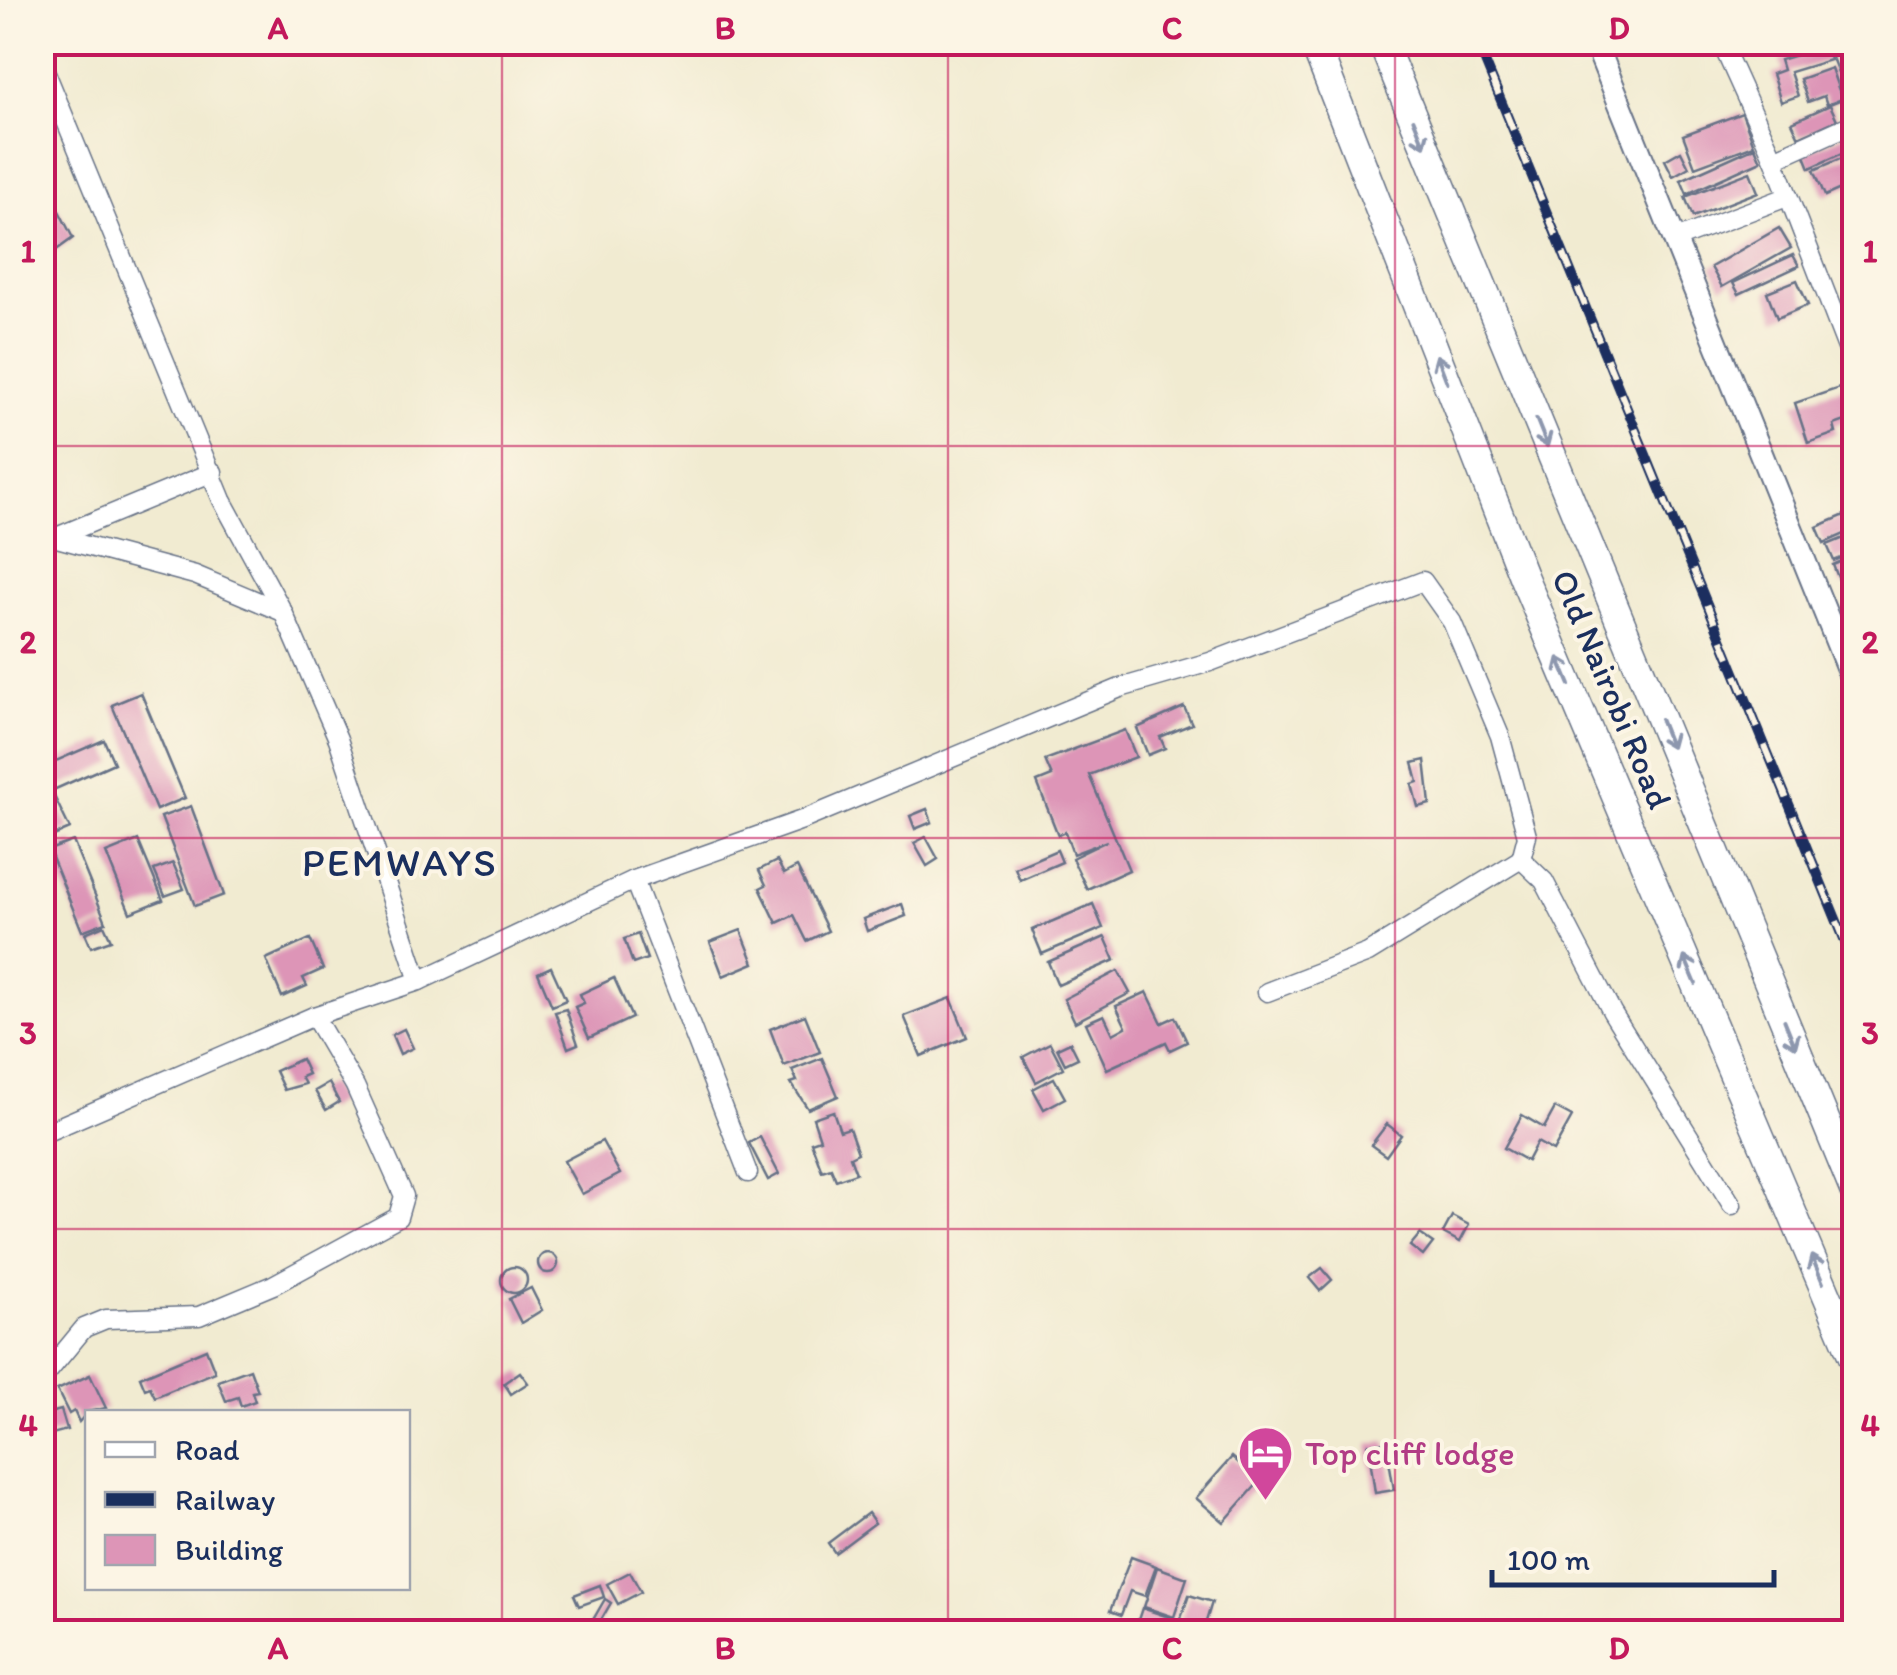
<svg xmlns="http://www.w3.org/2000/svg" width="1897" height="1675" viewBox="0 0 1897 1675" font-family="Itim,sans-serif">
  <rect width="100%" height="100%" fill="#fcf5e5"/>
  <filter id="ink" filterUnits="userSpaceOnUse"><feTurbulence type="fractalNoise" baseFrequency=".01" numOctaves="2"/><feDisplacementMap in="SourceGraphic" scale="20" xChannelSelector="R" yChannelSelector="G"/><feConvolveMatrix kernelMatrix="1 2 1 2 8 2 1 2 1" color-interpolation-filters="sRGB"/></filter>
  <filter id="wash" filterUnits="userSpaceOnUse"><feTurbulence type="fractalNoise" baseFrequency=".0048" numOctaves="4" result="noise"/><feDisplacementMap in="SourceGraphic" scale="40" xChannelSelector="R" yChannelSelector="G"/><feGaussianBlur stdDeviation="2.25" result="paint"/><feColorMatrix in="noise" values="0 0 0 0 0 0 0 0 0 0 0 0 0 0 0 0 0 1.4 0 .05"/><feComposite in="paint" operator="in"/></filter>
  <g filter="url(#wash)">
    <rect width="100%" height="100%" fill="#f1ebd1"/>
    <g id="blocks">
      <g fill="#dd95b7">
        <polygon points="1826,46 1830,60 1790,72 1798,96 1781,102 1772,74 1783,70 1780,60"/>
        <polygon points="1854,46 1854,100 1850,102 1830,53"/>
        <polygon points="1831,68 1842,99 1827,105 1824,96 1808,102 1800,79"/>
        <polygon points="1830,105 1837,120 1799,137 1792,122"/>
        <polygon points="1742,113 1754,145 1695,167 1683,135"/>
        <polygon points="1854,131 1854,148 1810,168 1804,153"/>
        <polygon points="1755,147 1761,161 1687,194 1681,180"/>
        <polygon points="1681,151 1689,167 1673,176 1665,160"/>
        <polygon points="1854,153 1854,183 1825,196 1814,170"/>
        <polygon points="1750,172 1758,192 1693,217 1685,197"/>
        <polygon points="56,205 73,238 48,256 42,253 42,211"/>
        <polygon points="1779,228 1791,248 1722,287 1711,267"/>
        <polygon points="1793,255 1799,266 1739,294 1733,283"/>
        <polygon points="1797,280 1808,305 1777,318 1767,292"/>
        <polygon points="1845,386 1854,418 1834,425 1836,433 1808,443 1795,403"/>
        <polygon points="1854,511 1854,530 1824,543 1817,527"/>
        <polygon points="1854,534 1854,553 1834,561 1827,545"/>
        <polygon points="1854,556 1854,579 1841,585 1833,565"/>
        <polygon points="141,693 185,798 156,810 112,705"/>
        <polygon points="1184,707 1192,724 1160,737 1165,748 1148,755 1137,728"/>
        <polygon points="1125,730 1136,757 1089,775 1129,870 1087,889 1072,858 1107,841 1073,854 1065,832 1058,835 1037,782 1052,776 1045,760"/>
        <polygon points="104,740 114,763 42,795 42,767"/>
        <polygon points="1425,760 1430,804 1418,807 1412,784 1418,782 1413,763"/>
        <polygon points="53,794 70,829 42,841 42,799"/>
        <polygon points="191,806 224,895 195,906 161,817"/>
        <polygon points="927,809 932,822 915,829 910,816"/>
        <polygon points="926,837 938,859 927,866 914,843"/>
        <polygon points="138,840 163,900 130,913 106,853"/>
        <polygon points="73,841 106,922 82,931 49,850"/>
        <polygon points="1057,850 1062,862 1020,880 1015,868"/>
        <polygon points="777,861 784,874 797,867 828,931 807,941 794,915 777,923 760,888 766,885 759,870"/>
        <polygon points="173,863 184,889 165,896 154,870"/>
        <polygon points="902,904 906,916 867,931 863,919"/>
        <polygon points="1093,904 1103,928 1042,954 1032,930"/>
        <polygon points="104,925 111,940 91,947 85,933"/>
        <polygon points="741,930 754,963 723,976 710,942"/>
        <polygon points="638,934 647,959 633,964 624,939"/>
        <polygon points="1105,937 1115,960 1058,985 1048,962"/>
        <polygon points="310,939 323,969 303,978 307,986 282,997 266,959"/>
        <polygon points="551,967 566,1000 552,1006 538,973"/>
        <polygon points="1118,971 1130,993 1075,1022 1064,999"/>
        <polygon points="614,978 632,1018 589,1038 575,1007 584,1003 580,994"/>
        <polygon points="1147,992 1162,1023 1175,1017 1187,1042 1170,1050 1166,1042 1107,1069 1086,1023 1104,1015 1113,1034 1126,1027 1116,1006"/>
        <polygon points="951,998 967,1037 921,1056 904,1016"/>
        <polygon points="566,1009 578,1044 568,1048 555,1012"/>
        <polygon points="805,1015 820,1052 784,1066 770,1029"/>
        <polygon points="404,1029 413,1048 400,1054 392,1035"/>
        <polygon points="1070,1042 1078,1058 1065,1064 1057,1048"/>
        <polygon points="1050,1043 1063,1068 1036,1082 1023,1057"/>
        <polygon points="822,1058 838,1096 808,1109 791,1083 797,1081 792,1070"/>
        <polygon points="301,1059 308,1074 301,1077 305,1084 284,1090 275,1071"/>
        <polygon points="1054,1078 1065,1098 1044,1109 1033,1089"/>
        <polygon points="329,1083 339,1102 326,1110 315,1091"/>
        <polygon points="1555,1108 1572,1117 1553,1151 1537,1142 1527,1161 1504,1148 1522,1115 1544,1128"/>
        <polygon points="833,1111 840,1131 849,1128 858,1153 850,1157 856,1173 836,1180 831,1168 822,1171 811,1142 820,1139 813,1118"/>
        <polygon points="1387,1124 1401,1135 1386,1156 1371,1145"/>
        <polygon points="760,1137 779,1174 768,1180 749,1143"/>
        <polygon points="602,1141 620,1174 582,1194 564,1161"/>
        <polygon points="1452,1216 1469,1225 1460,1242 1443,1233"/>
        <polygon points="1420,1234 1433,1243 1423,1256 1410,1246"/>
        <circle cx="548" cy="1263" r="10"/>
        <circle cx="514" cy="1280" r="13"/>
        <polygon points="1322,1268 1332,1280 1320,1291 1309,1278"/>
        <polygon points="531,1288 542,1310 521,1323 509,1299"/>
        <polygon points="206,1349 215,1372 155,1397 150,1387 145,1389 140,1377"/>
        <polygon points="250,1369 258,1391 252,1392 255,1401 241,1406 238,1397 226,1401 218,1381"/>
        <polygon points="520,1372 528,1383 511,1394 504,1383"/>
        <polygon points="90,1375 106,1408 88,1412 79,1422 74,1411 69,1414 57,1390"/>
        <polygon points="61,1410 67,1430 45,1436 42,1415"/>
        <polygon points="1386,1442 1394,1490 1375,1493 1368,1444"/>
        <polygon points="1232,1457 1260,1481 1224,1522 1196,1498"/>
        <polygon points="868,1513 875,1523 835,1553 828,1543"/>
        <polygon points="1131,1557 1156,1566 1145,1596 1130,1591 1121,1615 1110,1611"/>
        <polygon points="1157,1567 1187,1578 1174,1617 1144,1607"/>
        <polygon points="630,1572 641,1592 618,1604 607,1584"/>
        <polygon points="600,1585 604,1597 579,1606 574,1595"/>
        <polygon points="1189,1595 1212,1602 1204,1628 1216,1632 1134,1632 1142,1608 1180,1621"/>
        <polygon points="605,1599 611,1603 594,1632 586,1632"/>
      </g>
    </g>
  </g>
  <g filter="url(#ink)">
    <use href="#blocks" fill-opacity="0" stroke="#667186" stroke-width="2.5"/>
    <g fill="none" stroke-linecap="round" stroke-linejoin="round">
      <defs>
        <g id="minor">
          <polyline points="1721,42 1774,159 1854,366"/>
          <polyline points="42,63 222,500 283,612 338,739 419,981"/>
          <polyline points="1774,159 1854,123"/>
          <polyline points="1676,239 1787,197"/>
          <polyline points="57,538 195,575 283,612"/>
          <polyline points="42,543 213,472"/>
          <polyline points="634,880 748,1173"/>
          <polyline points="1267,992 1368,953 1521,859 1544,881 1612,1012 1732,1205"/>
          <polyline points="42,1134 314,1016 419,981 634,880 805,819 1120,688 1210,662 1423,581 1452,622 1500,736 1527,836 1521,859"/>
          <polyline points="42,1379 84,1328 106,1319 199,1316 273,1285 398,1217 404,1196 355,1086 314,1016"/>
        </g>
        <polyline id="tertiary" points="1595,42 1854,684"/>
        <g id="trunk">
          <polyline points="1314,42 1523,576 1854,1359"/>
          <polyline points="1382,42 1854,1190"/>
        </g>
      </defs>
      <use href="#minor" stroke="#667186" stroke-width="21"/>
      <use href="#tertiary" stroke="#667186" stroke-width="26"/>
      <use href="#trunk" stroke="#667186" stroke-width="31"/>
      <use href="#minor" stroke="#fff" stroke-width="18"/>
      <use href="#tertiary" stroke="#fff" stroke-width="22"/>
      <use href="#trunk" stroke="#fff" stroke-width="28"/>
      <defs>
        <polyline id="rail" points="1477,42 1854,963"/>
      </defs>
      <use href="#rail" stroke="#1b2f5e" stroke-width="10"/>
      <use href="#rail" stroke="#fcf5e5" stroke-width="6" stroke-dasharray="19" stroke-linecap="butt"/>
    </g>
    <defs><path id="oneway-shaft" d="M-6 0H5M1.5-3L5.5 0L1.5 3" fill="none" stroke-width="1.6" stroke-linecap="round" stroke-linejoin="round" transform="scale(2.5)"/></defs>
    <g stroke="#8d97ae">
      <use href="#oneway-shaft" transform="translate(1419 133) rotate(68)"/>
      <use href="#oneway-shaft" transform="translate(1442 369) rotate(-111)"/>
      <use href="#oneway-shaft" transform="translate(1542 433) rotate(68)"/>
      <use href="#oneway-shaft" transform="translate(1564 671) rotate(-113)"/>
      <use href="#oneway-shaft" transform="translate(1666 734) rotate(68)"/>
      <use href="#oneway-shaft" transform="translate(1690 970) rotate(-113)"/>
      <use href="#oneway-shaft" transform="translate(1790 1034) rotate(68)"/>
      <use href="#oneway-shaft" transform="translate(1817 1269) rotate(-113)"/>
    </g>
  </g>
  <path fill="none" stroke="#c2185b" stroke-width="2.5" stroke-opacity="0.55" d="M502,42V1632M948,42V1632M1395,42V1632M42,446H1854M42,838H1854M42,1229H1854"/>
  <defs>
    <symbol id="hotel-pin" viewBox="-11 -11 22 30"><path d="M0 17L-7.5 6A9.5 9.5 0 1 1 7.5 6Z" fill="#d1479c" stroke="#fcf5e5"/><path d="M-6-4.5h1.5V1H6V5H4.5V3h-9V5H-6ZM-4 0a1.8 1.8 0 1 1 3.6 0ZM.5 0V-2.5h3Q6-2.5 6 0Z" fill="#fff"/></symbol>
  </defs>
  <g fill-rule="evenodd">
    <use href="#hotel-pin" x="1234" y="1422" width="63" height="86"/>
  </g>
  <g text-anchor="middle" dominant-baseline="central" stroke-width="8" stroke-linejoin="round" paint-order="stroke">
    <g font-size="35" fill="#1b2f5e" stroke="#fcf5e5">
      <text transform="translate(1612 689) rotate(67)">Old Nairobi Road</text>
    </g>
    <g font-size="35" fill="#b23c85" stroke="#fcf5e5" text-anchor="start">
      <text x="1305" y="1453">Top cliff lodge</text>
    </g>
    <g font-size="40" letter-spacing="2.5" fill="#1b2f5e" stroke="#fcf5e5">
      <text x="400" y="862">PEMWAYS</text>
    </g>
  </g>
  <rect width="1897" height="1675" fill="none" stroke="#fcf5e5" stroke-width="110"/>
  <rect x="85" y="1410" width="325" height="180" fill="#fcf5e5" stroke="#a2a6af" stroke-width="2.5"/>
  <rect x="105" y="1442" width="50" height="15" fill="#ffffff" stroke="#a2a6af" stroke-width="2.5"/>
  <text x="175" y="1460" font-size="30" fill="#1b2f5e">Road</text>
  <rect x="105" y="1492" width="50" height="15" fill="#1b2f5e" stroke="#a2a6af" stroke-width="2.5"/>
  <text x="175" y="1510" font-size="30" fill="#1b2f5e">Railway</text>
  <rect x="105" y="1535" width="50" height="30" fill="#dd95b7" stroke="#a2a6af" stroke-width="2.5"/>
  <text x="175" y="1560" font-size="30" fill="#1b2f5e">Building</text>
  <path d="M1492 1570v15h282v-15" fill="none" stroke="#1b2f5e" stroke-width="5"/>
  <text x="1507" y="1570" font-size="30" fill="#1b2f5e" stroke="#fcf5e5" stroke-width="8" paint-order="stroke">100 m</text>
  <rect x="55" y="55" width="1787" height="1565" fill="none" stroke="#c2185b" stroke-width="4"/>
  <g font-size="32" text-anchor="middle" font-weight="bold" fill="#c2185b">
    <text x="278" y="39">A</text>
    <text x="725" y="39">B</text>
    <text x="1172" y="39">C</text>
    <text x="1619" y="39">D</text>
    <text x="28" y="262">1</text>
    <text x="1870" y="262">1</text>
    <text x="28" y="653">2</text>
    <text x="1870" y="653">2</text>
    <text x="28" y="1044">3</text>
    <text x="1870" y="1044">3</text>
    <text x="28" y="1436">4</text>
    <text x="1870" y="1436">4</text>
    <text x="278" y="1659">A</text>
    <text x="725" y="1659">B</text>
    <text x="1172" y="1659">C</text>
    <text x="1619" y="1659">D</text>
  </g>
</svg>
